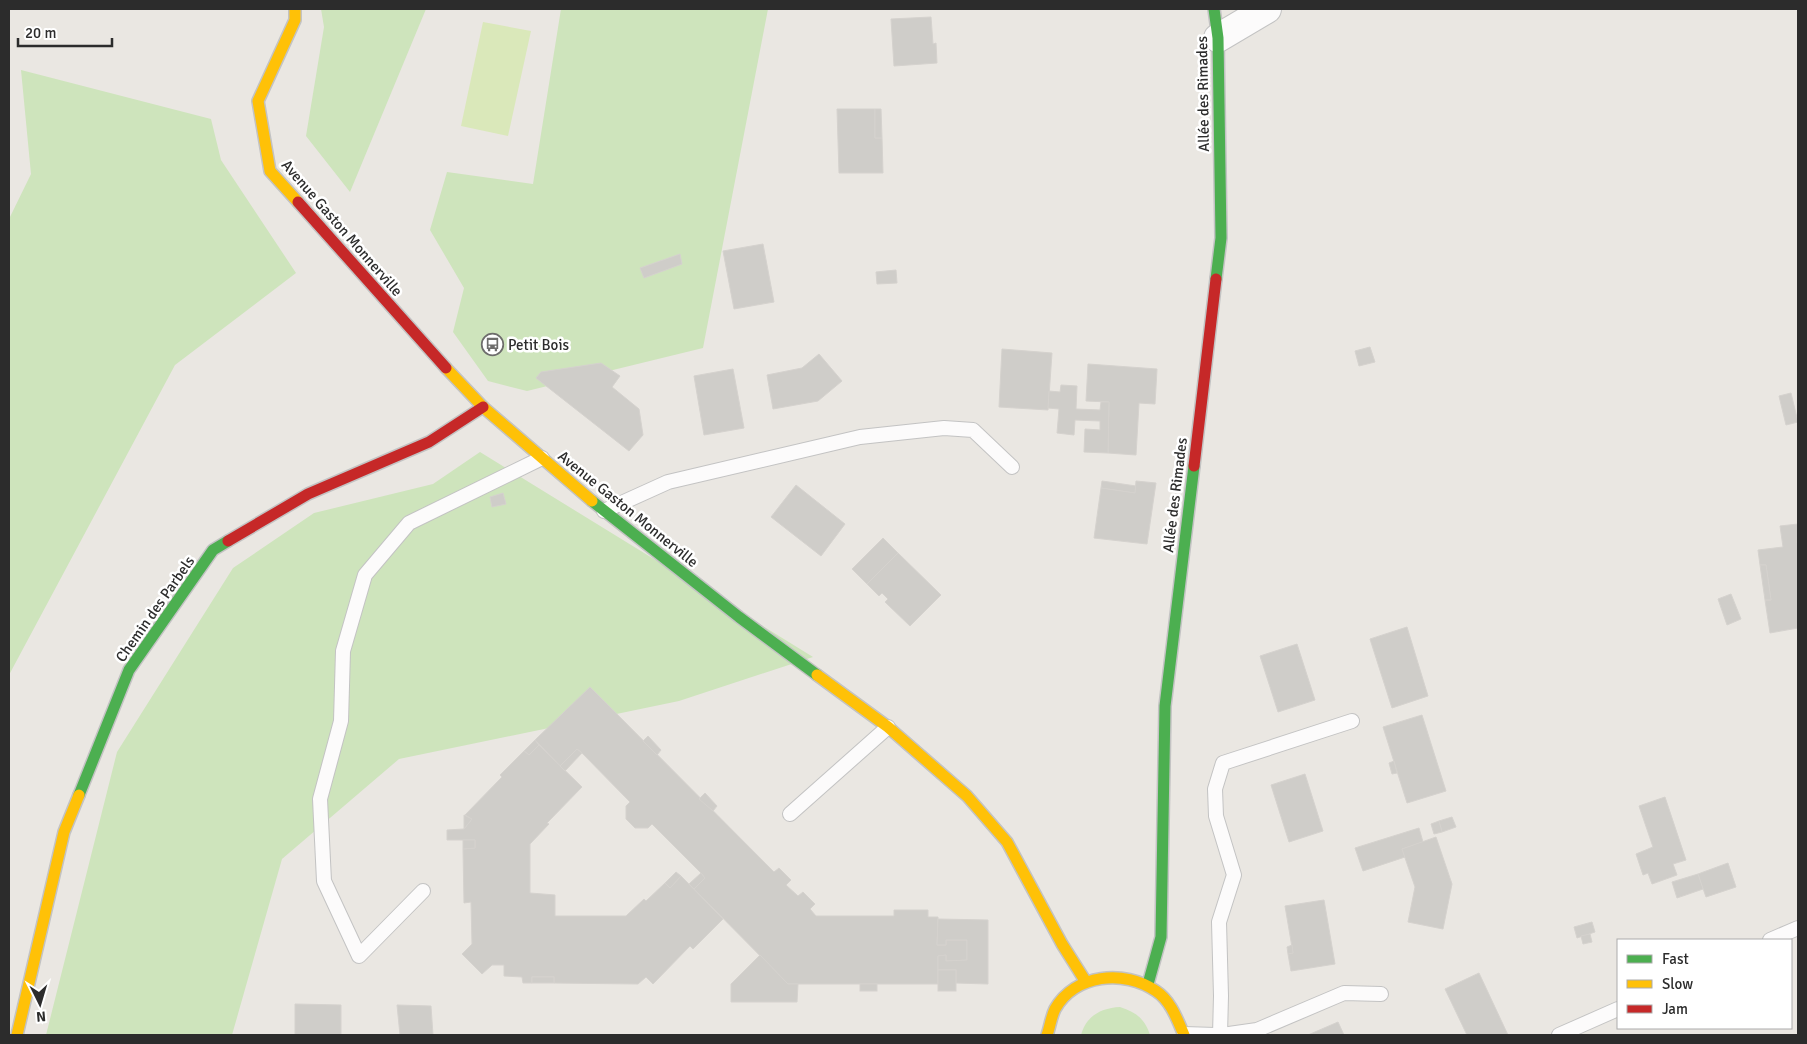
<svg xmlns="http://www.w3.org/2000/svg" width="1807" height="1044" viewBox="0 0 1807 1044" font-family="Signika,sans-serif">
  <rect width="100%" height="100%" fill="#eae7e2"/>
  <g fill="#cee4bc">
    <polygon points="321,9 426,9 350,192 306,136 324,27"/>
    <polygon points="561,9 768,9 703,348 527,391 488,381 453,332 464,288 430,230 447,172 533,184"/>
    <polygon points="21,70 211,119 221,160 296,273 175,365 9,675 9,219 31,174"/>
    <polygon points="480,452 813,657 679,701 399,759 282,859 232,1035 46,1035 117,752 233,568 314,513 433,484"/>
    <path d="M1120,1007C1136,1012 1145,1019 1150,1035H1081C1086,1016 1101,1008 1120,1007Z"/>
  </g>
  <polygon fill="#dae8ba" points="483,22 531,31 508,136 461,126"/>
  <g fill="#cfcdc9" stroke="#d5d2ce">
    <polygon points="931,17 933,44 936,43 937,63 894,66 891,19"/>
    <polygon points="837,109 875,109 875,138 882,138 883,173 839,173"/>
    <polygon points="875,109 881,109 882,138 875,138"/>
    <polygon points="763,244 774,302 734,309 723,251"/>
    <polygon points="680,254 682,264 644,278 640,268"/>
    <polygon points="896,270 897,283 877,284 876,272"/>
    <polygon points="1370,347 1375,362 1359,366 1355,351"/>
    <polygon points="1002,349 1052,353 1048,410 999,407"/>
    <polygon points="819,354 842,381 818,401 773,409 767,375 802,368"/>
    <polygon points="601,363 620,376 612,387 639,409 643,435 629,451 536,378 541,372"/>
    <polygon points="1088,364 1157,369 1155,404 1139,403 1136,455 1108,453 1109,402 1086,401"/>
    <polygon points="733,369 744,428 704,435 694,376"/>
    <polygon points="1061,385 1077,386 1076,409 1100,410 1101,402 1109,402 1108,453 1084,452 1085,429 1100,430 1100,421 1075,420 1074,435 1057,433 1059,409 1048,408 1049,391 1060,392"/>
    <polygon points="1791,393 1798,422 1786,425 1779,396"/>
    <polygon points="1102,481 1136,486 1135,493 1101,488"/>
    <polygon points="1136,481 1156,483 1147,544 1094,538 1101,488 1135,493"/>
    <polygon points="796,485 845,524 821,556 771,517"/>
    <polygon points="503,493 506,504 492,507 490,497"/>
    <polygon points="1798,524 1797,543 1798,543 1798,628 1770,633 1765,600 1771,600 1766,565 1760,565 1758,550 1783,547 1780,526"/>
    <polygon points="883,538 898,553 867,584 852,569"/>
    <polygon points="898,553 941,595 910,626 885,602 888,599 882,593 879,596 867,584"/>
    <polygon points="1760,565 1766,565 1771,600 1765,600"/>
    <polygon points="1731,594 1741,619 1727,625 1718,599"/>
    <polygon points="1407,627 1428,696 1392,708 1370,639"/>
    <polygon points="1297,644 1315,700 1278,712 1260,656"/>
    <polygon points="590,687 774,872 779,868 791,880 786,885 798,896 803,892 815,904 810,909 816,916 894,916 894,910 928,910 928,917 938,917 937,945 946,945 946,940 967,940 967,960 946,961 946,955 938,956 938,984 788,984 694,889 705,878 701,873 652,824 648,828 635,828 626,819 626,806 630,802 582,753 577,749 560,766 535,740"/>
    <polygon points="1422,715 1446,791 1407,803 1383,727"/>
    <polygon points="648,736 661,750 657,755 643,741"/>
    <polygon points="535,740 539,745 529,755 524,751"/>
    <polygon points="539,745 582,787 547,823 549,824 530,844 530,893 555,895 555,916 626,916 644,899 646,901 665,883 670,888 681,876 723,919 693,949 690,946 653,984 646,977 638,984 554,983 554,977 532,977 532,983 523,983 522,977 504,976 504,965 492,965 482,974 462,954 472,944 471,902 464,903 463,849 475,848 475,840 447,840 447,830 464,829 472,819 465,815 502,777 500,775 524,751 529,755"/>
    <polygon points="577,749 582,753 565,771 560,766"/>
    <polygon points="1394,761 1397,773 1392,774 1389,763"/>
    <polygon points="1305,774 1323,831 1289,842 1271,785"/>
    <polygon points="705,793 717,806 713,811 699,799"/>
    <polygon points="1665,797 1686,860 1673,864 1677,875 1652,884 1648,873 1643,875 1636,854 1653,847 1639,806"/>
    <polygon points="464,815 472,819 464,829"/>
    <polygon points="1452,817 1456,827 1442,832 1439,821"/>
    <polygon points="1439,821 1442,832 1434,834 1431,824"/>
    <polygon points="1419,828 1423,842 1402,849 1405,857 1363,871 1355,848"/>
    <polygon points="1436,837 1452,884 1443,929 1408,922 1415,887 1402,849"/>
    <polygon points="463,840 475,840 475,848 463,849"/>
    <polygon points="1728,863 1736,887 1706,897 1698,874"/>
    <polygon points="676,872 681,876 670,888 665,883"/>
    <polygon points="701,873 705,878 694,889 689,884"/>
    <polygon points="1698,874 1703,889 1677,898 1672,882"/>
    <polygon points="1324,900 1335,964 1291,971 1288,954 1293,953 1285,906"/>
    <polygon points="938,919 988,920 988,984 956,983 956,970 938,970 938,956 946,955 946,961 967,960 967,940 946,940 946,945 937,945"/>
    <polygon points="1592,922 1595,932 1577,938 1574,927"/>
    <polygon points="1590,934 1592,942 1583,944 1581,936"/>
    <polygon points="1292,945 1293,953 1288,954 1287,947"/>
    <polygon points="760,955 788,984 798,984 797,1002 731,1002 731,984"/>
    <rect x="938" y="970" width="18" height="21"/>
    <polygon points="1479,973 1508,1035 1467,1035 1445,989"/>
    <rect x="532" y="977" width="22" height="6"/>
    <rect x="860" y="984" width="17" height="7"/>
    <polygon points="295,1004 341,1005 341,1035 295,1035"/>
    <polygon points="397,1005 431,1006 433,1035 400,1035"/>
    <polygon points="1338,1022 1344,1035 1308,1035"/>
  </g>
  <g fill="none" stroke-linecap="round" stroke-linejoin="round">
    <defs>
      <g id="lane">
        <polyline points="604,511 668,482 860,437 944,428 973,430 1012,467"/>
        <polyline points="790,814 888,727"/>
        <polyline points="423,891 359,956 324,881 320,799 341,721 343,651 365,575 409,523 542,458"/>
        <polyline points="1770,940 1798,928"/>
        <polyline points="1184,1034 1215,1035"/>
        <polyline points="1220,1035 1221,996 1219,922 1234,875 1216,816 1215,789 1223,763 1352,721"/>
        <polyline points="1222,1035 1257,1030 1344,993 1381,994"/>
        <polyline points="1559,1035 1618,1009"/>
      </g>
      <polyline id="street" points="1218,38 1267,9"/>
      <g id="fast">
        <polyline points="1214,9 1218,38 1221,238 1216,279"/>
        <polyline points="592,501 739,617 817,675"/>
        <polyline points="79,795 129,670 213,550 228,541"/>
        <polyline points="1148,984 1161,937 1165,706 1194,466"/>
      </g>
      <g id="slow">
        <polyline points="295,9 295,20 258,101 270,171 298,202"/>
        <polyline points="446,368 483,407 592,501"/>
        <polyline points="817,675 888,727 967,796 1007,842 1062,944 1086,982"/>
        <polyline points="17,1035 64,832 79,795"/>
        <path d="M1047,1035C1050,1027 1051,1017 1055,1009C1075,974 1124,969 1156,991C1171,1001 1177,1019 1184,1035"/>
      </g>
      <g id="jam">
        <polyline points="298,202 446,368"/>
        <polyline points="1194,466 1216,279"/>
        <polyline points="228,541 308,494 429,442 483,407"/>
      </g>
    </defs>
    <use href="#lane" stroke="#c3c3c3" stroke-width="16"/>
    <use href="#street" stroke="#c3c3c3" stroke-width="30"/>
    <use href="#fast" stroke="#c3c3c3" stroke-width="14"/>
    <use href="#slow" stroke="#c3c3c3" stroke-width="14"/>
    <use href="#jam" stroke="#c3c3c3" stroke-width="14"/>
    <use href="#lane" stroke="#fcfbfb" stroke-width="14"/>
    <use href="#street" stroke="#fcfbfb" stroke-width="28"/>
    <use href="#fast" stroke="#4caf50" stroke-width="11"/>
    <use href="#slow" stroke="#ffc107" stroke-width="11"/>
    <use href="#jam" stroke="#c62828" stroke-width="11"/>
  </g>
  <defs>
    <symbol id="bus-ring" viewBox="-11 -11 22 22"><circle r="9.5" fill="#fff" stroke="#6e6d6c" stroke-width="1.5"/><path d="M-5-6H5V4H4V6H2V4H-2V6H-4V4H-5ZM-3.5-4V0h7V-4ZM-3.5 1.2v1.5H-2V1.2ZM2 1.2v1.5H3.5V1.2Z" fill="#6e6d6c"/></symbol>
  </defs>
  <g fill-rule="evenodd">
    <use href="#bus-ring" x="480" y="332" width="25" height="25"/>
  </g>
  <g text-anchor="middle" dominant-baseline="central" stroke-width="5" stroke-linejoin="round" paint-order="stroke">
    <g font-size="15" fill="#2c2c2c" stroke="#fff">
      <text transform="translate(1203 94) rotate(-91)">Allée des Rimades</text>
      <text transform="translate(342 228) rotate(49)">Avenue Gaston Monnerville</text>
      <text transform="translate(1175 495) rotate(-83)">Allée des Rimades</text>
      <text transform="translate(628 509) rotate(39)">Avenue Gaston Monnerville</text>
      <text transform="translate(155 609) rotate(-55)">Chemin des Parbels</text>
    </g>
    <g font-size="15" fill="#2c2c2c" stroke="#fff" text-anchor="start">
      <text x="508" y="345">Petit Bois</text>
    </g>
  </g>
  <rect width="1807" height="1044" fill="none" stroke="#2c2c2c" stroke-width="20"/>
  <rect x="1617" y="939" width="175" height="90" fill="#ffffff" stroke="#ababab"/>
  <rect x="1627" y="955" width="25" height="8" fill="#4caf50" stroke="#ababab"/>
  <text x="1662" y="964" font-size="15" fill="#2c2c2c">Fast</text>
  <rect x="1627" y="980" width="25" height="8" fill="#ffc107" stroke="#ababab"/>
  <text x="1662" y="989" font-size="15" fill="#2c2c2c">Slow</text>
  <rect x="1627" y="1005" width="25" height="8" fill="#c62828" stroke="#ababab"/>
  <text x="1662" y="1014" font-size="15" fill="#2c2c2c">Jam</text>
  <g transform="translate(40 1004) rotate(175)" stroke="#ffffff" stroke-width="4" paint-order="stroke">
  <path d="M0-4L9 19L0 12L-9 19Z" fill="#2c2c2c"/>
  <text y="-8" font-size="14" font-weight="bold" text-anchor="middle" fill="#2c2c2c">N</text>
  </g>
  <path d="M18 38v8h94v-8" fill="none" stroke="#2c2c2c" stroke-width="2.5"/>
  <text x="25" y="38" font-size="15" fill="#2c2c2c" stroke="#ffffff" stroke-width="4" paint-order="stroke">20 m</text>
</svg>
